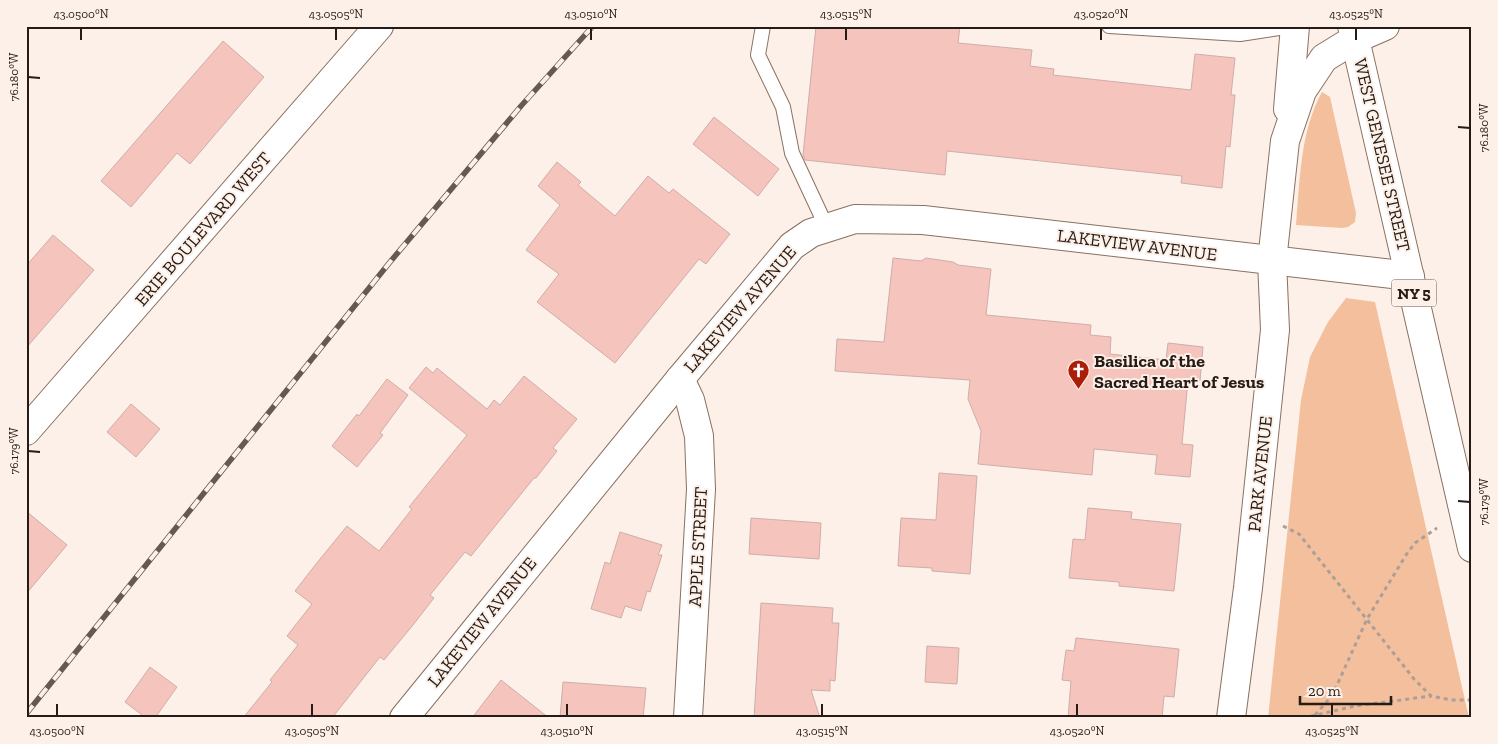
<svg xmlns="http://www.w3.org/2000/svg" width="1498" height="744" viewBox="0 0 1498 744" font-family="'Zilla Slab',serif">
  <rect width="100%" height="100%" fill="#fcf0e8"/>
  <g fill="#f4bf9c">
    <path d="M1322,92L1330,97L1356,213L1355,222L1348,227L1342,228L1296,225C1300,180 1300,132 1322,92Z"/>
    <polygon points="1346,298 1375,302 1469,718 1268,718 1301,400 1310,357 1328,322"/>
  </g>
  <g fill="#f5c4bd" stroke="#d0ada8">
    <polygon points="816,26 960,26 958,43 1032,50 1030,66 1054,69 1053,75 1191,90 1195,54 1235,58 1231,95 1235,95 1230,147 1226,146 1222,188 1181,183 1182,176 947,151 945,175 805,160 803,155"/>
    <polygon points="223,41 264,77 190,164 177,153 131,207 101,181"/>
    <polygon points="714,117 779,169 758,196 693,144"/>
    <polygon points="557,162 581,182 578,185 615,216 648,176 669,193 673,189 730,234 706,264 699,259 615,363 537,302 559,274 526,250 560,205 538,186"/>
    <polygon points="53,235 94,270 26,348 26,266"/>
    <polygon points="893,258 921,261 926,258 953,262 958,265 991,269 986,315 1091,325 1090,335 1111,337 1110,354 1166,360 1168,343 1203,347 1200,381 1188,380 1182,444 1193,445 1190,477 1155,474 1157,455 1094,449 1092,475 978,464 981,431 968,399 970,380 835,371 837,339 884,342"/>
    <polygon points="426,367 433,373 437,368 487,409 494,400 500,405 524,376 577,419 553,448 557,451 536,478 534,478 471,556 465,552 430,595 434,598 413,625 384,660 380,657 332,718 243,718 272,682 270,680 298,645 287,636 312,604 295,591 316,564 347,526 379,551 412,509 409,507 467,435 409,388"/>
    <polygon points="387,379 408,395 380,433 383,435 357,467 332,446 357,414 359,416"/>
    <polygon points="131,404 160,429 136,457 107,432"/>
    <polygon points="939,473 977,476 970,574 932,571 932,568 898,566 901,518 936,520"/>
    <polygon points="1088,508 1132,512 1131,519 1181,524 1174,591 1119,586 1119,582 1069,578 1073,539 1085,540"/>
    <polygon points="26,511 67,545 26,594"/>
    <polygon points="751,518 821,523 819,559 749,554"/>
    <polygon points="620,532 662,545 658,555 662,555 650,592 647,591 641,611 625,606 621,618 591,609 605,562 610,564"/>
    <polygon points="761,603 833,608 832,623 839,623 835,681 830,680 830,691 811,690 820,718 754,718"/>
    <polygon points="1076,638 1179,649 1174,697 1164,696 1162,718 1068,718 1071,681 1062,680 1066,650 1074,651"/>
    <polygon points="927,646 959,648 957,684 925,682"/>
    <polygon points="150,667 177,687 155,718 146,718 125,702"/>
    <polygon points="501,680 549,718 472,718"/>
    <polygon points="563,682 646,688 643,718 560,718"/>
  </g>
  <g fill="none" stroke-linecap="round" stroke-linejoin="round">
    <defs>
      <g id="lane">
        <polyline points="763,26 758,55 783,107 792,153 827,228"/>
        <polyline points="1109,26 1240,34 1292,26"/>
      </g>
      <g id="street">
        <polyline points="1288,109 1295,26"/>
        <polyline points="680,379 690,400 699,436 701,489 688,718"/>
        <polyline points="404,718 680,379 792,246 811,233 855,219 923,220 1410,276"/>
        <polyline points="1231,718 1248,588 1275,330 1272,261 1285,141 1302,91 1324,58 1355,39"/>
      </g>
      <polyline id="secondary" points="26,431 379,26"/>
      <g id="primary">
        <polyline points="1352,26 1472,548"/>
        <polyline points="1355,39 1385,26"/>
      </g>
    </defs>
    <use href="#lane" stroke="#8b705f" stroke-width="16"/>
    <use href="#street" stroke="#8b705f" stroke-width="30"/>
    <use href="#secondary" stroke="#8b705f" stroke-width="30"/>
    <use href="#primary" stroke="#8b705f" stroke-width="30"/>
    <g stroke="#ab9f98" stroke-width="3" stroke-dasharray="4 4" stroke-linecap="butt">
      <polyline points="1283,526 1299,534 1414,679 1431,696 1451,700 1472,700"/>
      <polyline points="1315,715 1332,696 1367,619 1406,555 1415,543 1437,528"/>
      <polyline points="1303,718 1355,706 1431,696"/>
    </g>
    <use href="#lane" stroke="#fff" stroke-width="14"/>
    <use href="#street" stroke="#fff" stroke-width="28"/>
    <use href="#secondary" stroke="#fff" stroke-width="28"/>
    <use href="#primary" stroke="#fff" stroke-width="28"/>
    <defs>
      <polyline id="rail" points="26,714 390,262 521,106 593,26"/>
    </defs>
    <use href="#rail" stroke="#645a52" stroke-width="5.5"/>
    <use href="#rail" stroke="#fcf0e8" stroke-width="4" stroke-dasharray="11" stroke-linecap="butt"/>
  </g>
  <path fill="none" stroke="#261c15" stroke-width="2" d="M81,40V28M336,40V28M591,40V28M846,40V28M1101,40V28M1356,40V28M28,77L40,78M1458,127L1470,128M28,451L40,452M1458,501L1470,502M57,716V704M312,716V704M567,716V704M822,716V704M1077,716V704M1332,716V704"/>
  <defs>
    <symbol id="church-pin" viewBox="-11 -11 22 30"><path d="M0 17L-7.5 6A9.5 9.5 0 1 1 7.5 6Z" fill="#ac1d07" stroke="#fcf0e8"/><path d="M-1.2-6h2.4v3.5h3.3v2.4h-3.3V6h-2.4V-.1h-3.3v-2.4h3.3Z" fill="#fff"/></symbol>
  </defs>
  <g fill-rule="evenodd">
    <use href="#church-pin" x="1066" y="358" width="25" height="34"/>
  </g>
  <g text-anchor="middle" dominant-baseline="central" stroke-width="4" stroke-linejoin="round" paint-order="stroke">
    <rect fill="#fcf0e8" stroke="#665c54" stroke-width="1" x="1391.5" y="279.5" width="45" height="27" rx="4"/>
    <g font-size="16" font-weight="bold" fill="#261c15">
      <text x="1414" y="293">NY 5</text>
    </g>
    <g font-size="18" fill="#261c15" stroke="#fcf0e8">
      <text transform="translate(1382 155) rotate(77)">WEST GENESEE STREET</text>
      <text transform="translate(203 229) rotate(-49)">ERIE BOULEVARD WEST</text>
      <text transform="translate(1137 245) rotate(7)">LAKEVIEW AVENUE</text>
      <text transform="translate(740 309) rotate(-49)">LAKEVIEW AVENUE</text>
      <text transform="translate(1260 474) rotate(-84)">PARK AVENUE</text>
      <text transform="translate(698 547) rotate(-87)">APPLE STREET</text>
      <text transform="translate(482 622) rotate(-51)">LAKEVIEW AVENUE</text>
    </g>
    <g font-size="18" font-weight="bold" fill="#261c15" stroke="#fcf0e8" text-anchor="start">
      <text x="1094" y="361">Basilica of the<tspan x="1094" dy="21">Sacred Heart of Jesus</tspan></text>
    </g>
  </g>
  <rect width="1498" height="744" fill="none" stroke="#fcf0e8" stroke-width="55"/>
  <path d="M1300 696v8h91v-8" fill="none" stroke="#261c15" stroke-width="2.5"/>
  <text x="1308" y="696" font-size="15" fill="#261c15" stroke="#fcf0e8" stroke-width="4" paint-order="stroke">20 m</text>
  <rect x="28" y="28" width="1442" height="688" fill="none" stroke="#261c15" stroke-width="2"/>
  <g font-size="12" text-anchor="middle" fill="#261c15">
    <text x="81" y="18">43.0500°N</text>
    <text x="336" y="18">43.0505°N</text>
    <text x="591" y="18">43.0510°N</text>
    <text x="846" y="18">43.0515°N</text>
    <text x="1101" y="18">43.0520°N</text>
    <text x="1356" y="18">43.0525°N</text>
    <text transform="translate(14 77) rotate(-90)" y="4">76.180°W</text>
    <text transform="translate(1484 128) rotate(-90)" y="4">76.180°W</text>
    <text transform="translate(14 451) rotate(-90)" y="4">76.179°W</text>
    <text transform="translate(1484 502) rotate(-90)" y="4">76.179°W</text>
    <text x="57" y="735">43.0500°N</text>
    <text x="312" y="735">43.0505°N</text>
    <text x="567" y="735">43.0510°N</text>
    <text x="822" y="735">43.0515°N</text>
    <text x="1077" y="735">43.0520°N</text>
    <text x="1332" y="735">43.0525°N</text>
  </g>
</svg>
